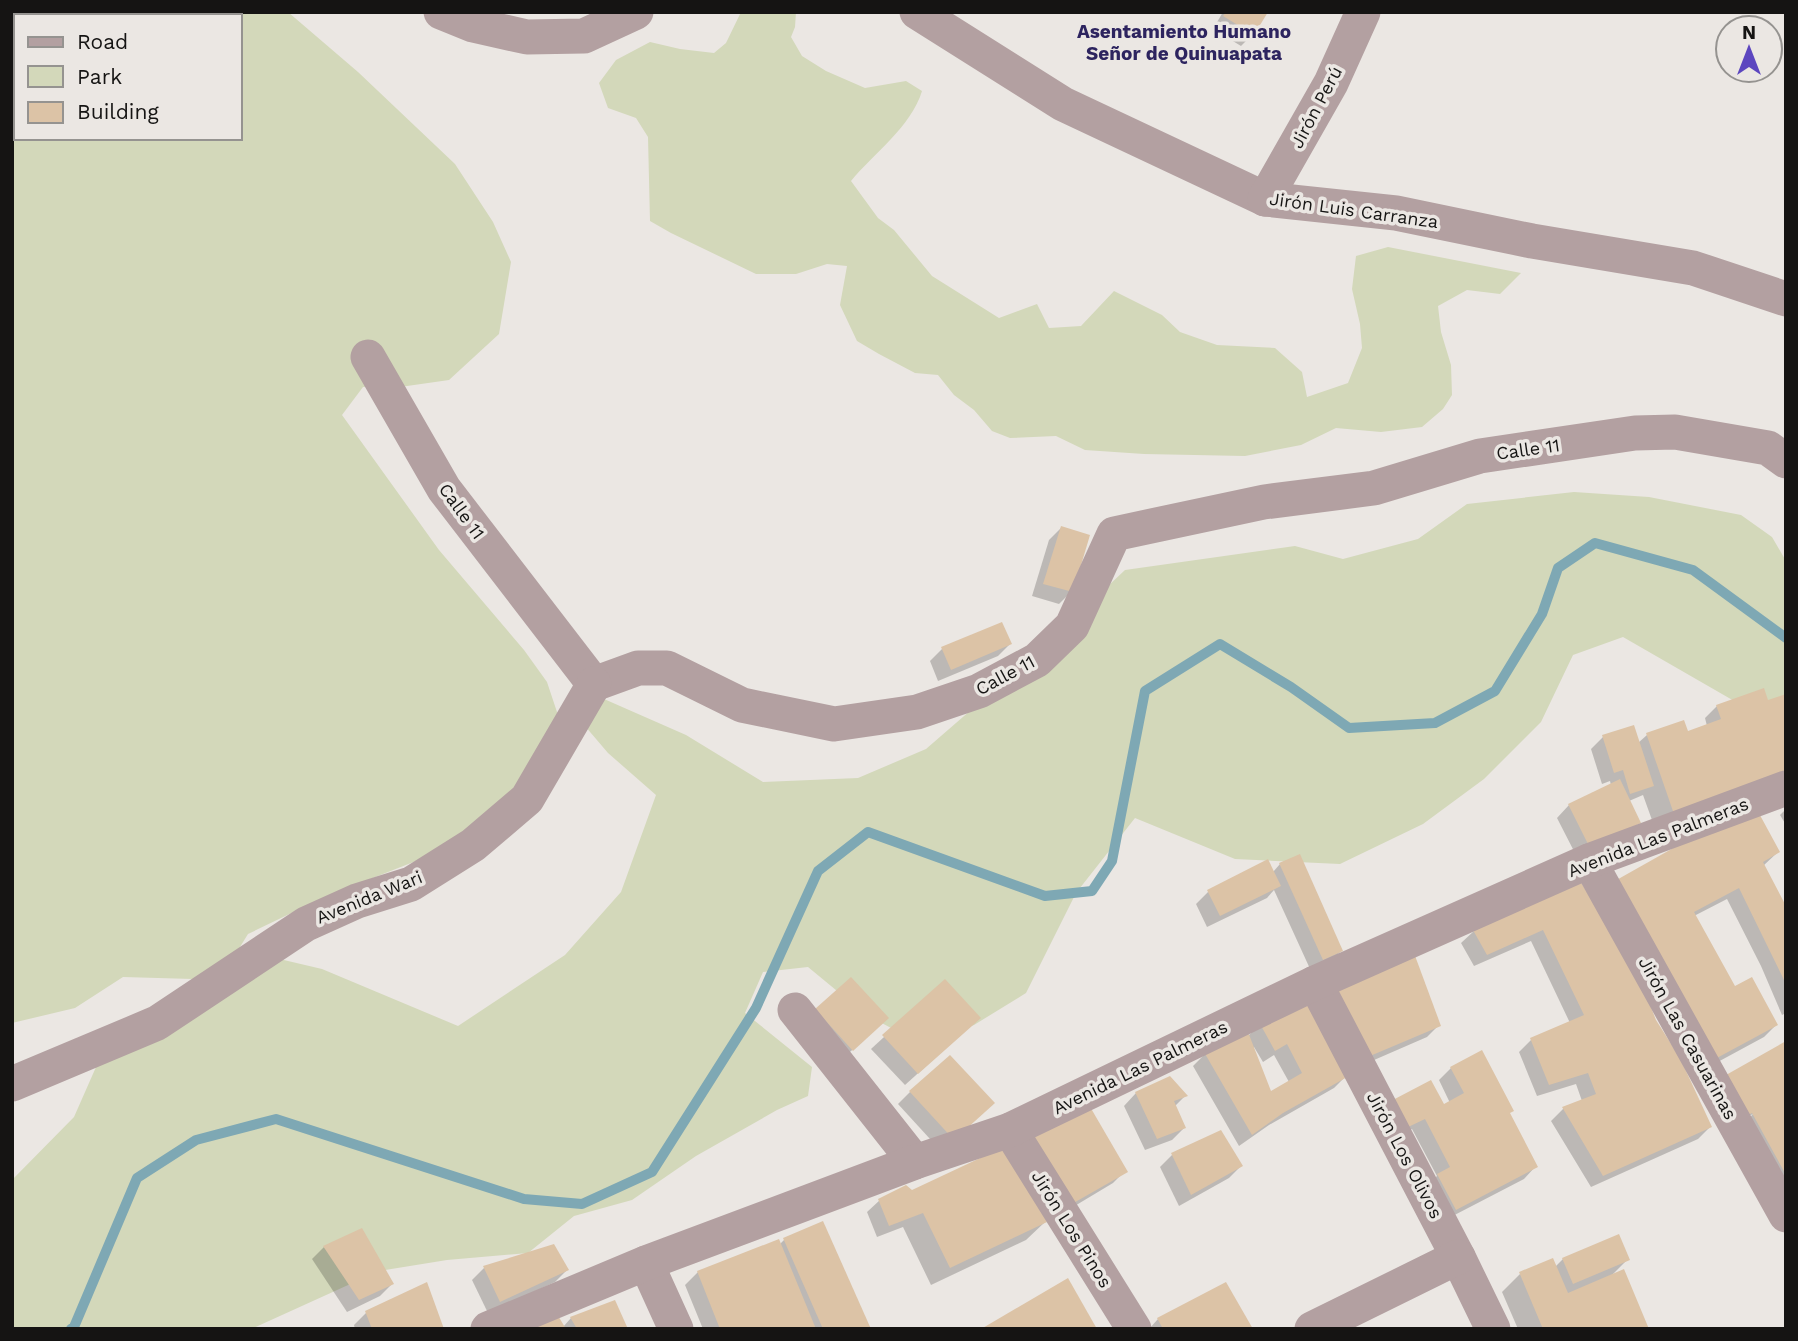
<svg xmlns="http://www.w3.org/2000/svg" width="1798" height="1341" viewBox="0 0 1798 1341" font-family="'Work Sans',sans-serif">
  <rect width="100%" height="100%" fill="#ebe7e3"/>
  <g fill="#d3d8ba" fill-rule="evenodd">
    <path d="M12,12H288L358,72L455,164L493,222L511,262L499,334L449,380L400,387H363L342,415L439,550L524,650L547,682L561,724L522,787L459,840L416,861L327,896L248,934L235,955L193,979L123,977L75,1008L12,1023ZM16,16H240V138H16Z"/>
    <path d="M741,12H796L795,27L791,37L802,56L826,71L865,88L906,81L922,91C911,127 874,153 851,181L878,218L894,230L932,276L999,318L1037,304L1049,328L1081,326L1114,291L1162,315L1180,332L1217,345L1275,348L1302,372L1307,397L1348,383L1362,348L1360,324L1352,289L1356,256L1388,247L1521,273L1500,294L1467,290L1438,306L1441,332L1451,365L1452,395L1443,409L1422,427L1381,432L1336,428L1301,445L1245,456L1144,454L1085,450L1056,436L1010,438L992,431L974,410L954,395L938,375L915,373L879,354L857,341L840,305L847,266L827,264L796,274H756L671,233L650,221L648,137L636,118L608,108L599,83L616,60L650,42L680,49L714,53L726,43Z"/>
    <polygon points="1574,492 1649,497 1741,515 1772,537 1786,561 1786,741 1755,713 1623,637 1573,655 1541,722 1484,779 1423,824 1340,864 1235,859 1135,818 1076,893 1026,993 974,1025 919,1043 865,1014 808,967 763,972 745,1013 812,1067 808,1096 777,1110 696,1156 632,1200 574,1216 528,1253 447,1260 379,1271 251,1329 12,1329 12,1180 74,1117 100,1058 250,952 322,969 458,1026 565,955 621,892 656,795 608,753 573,712 604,699 686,735 763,782 858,778 926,749 1039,651 1125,570 1295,546 1343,559 1418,539 1467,504"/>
  </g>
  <g fill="#0003" fill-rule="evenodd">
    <polygon points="1223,12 1266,12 1253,34 1241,46 1213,29"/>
    <polygon points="1061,528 1071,592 1059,604 1032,596 1049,540"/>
    <polygon points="1010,644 998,656 938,681 930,661 942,649"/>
    <polygon points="1763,690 1657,834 1643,795 1629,801 1578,859 1557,818 1569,805 1611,785 1610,781 1602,784 1591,749 1603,737 1638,743 1647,735 1683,722 1687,733 1707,726 1705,718 1717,706"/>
    <polygon points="1786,809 1786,825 1780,815"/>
    <polygon points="1778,852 1763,866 1786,910 1786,1013 1782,1015 1761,966 1727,899 1694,916 1734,989 1776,1025 1764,1037 1703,1070 1602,896"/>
    <polygon points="1280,864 1341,951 1329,963 1311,971 1274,890 1267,898 1207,927 1196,904 1208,892 1273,872"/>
    <polygon points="1579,882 1710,1127 1698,1139 1591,1187 1551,1121 1563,1109 1582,1101 1576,1084 1537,1096 1519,1052 1531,1040 1570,1023 1531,941 1474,966 1461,943 1474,931"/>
    <polygon points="851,979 874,1030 839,1062 804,1023"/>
    <polygon points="945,981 966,1030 905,1085 871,1049"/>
    <polygon points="1337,991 1439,1025 1427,1037 1358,1067"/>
    <path d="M1260,1024L1346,1076L1334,1088L1269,1125L1239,1146L1193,1066L1205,1054L1248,1036ZM1254,1047L1263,1062L1274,1055L1289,1082L1270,1093L1252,1048Z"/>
    <polygon points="1786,1043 1786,1209 1741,1127 1753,1114 1742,1119"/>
    <polygon points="1451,1068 1509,1114 1536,1166 1524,1179 1443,1221 1425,1187 1437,1176 1412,1129 1392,1140 1378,1116 1444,1106 1450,1103 1439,1080"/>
    <polygon points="910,1092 992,1103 941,1151 898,1104"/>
    <polygon points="1136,1093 1185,1096 1174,1107 1184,1128 1172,1140 1145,1150 1124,1106"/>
    <polygon points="1020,1152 1125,1171 1113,1183 1058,1216"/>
    <polygon points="1172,1155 1241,1166 1229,1178 1179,1206 1160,1167"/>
    <polygon points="912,1192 1045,1222 1026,1240 931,1285 903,1227 877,1237 867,1212 880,1200"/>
    <polygon points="822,1223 869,1328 703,1329 685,1285 698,1272 780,1244 784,1240"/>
    <polygon points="324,1247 392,1284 380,1296 347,1312 312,1259"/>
    <polygon points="1563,1259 1628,1259 1611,1276 1647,1329 1518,1329 1502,1292 1520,1274 1555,1267"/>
    <polygon points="484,1268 567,1270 555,1282 488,1313 472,1280"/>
    <polygon points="366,1313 442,1329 355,1329 354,1325"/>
    <polygon points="571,1318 626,1329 527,1329 563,1327"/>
    <polygon points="1158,1319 1251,1329 1149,1329"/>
  </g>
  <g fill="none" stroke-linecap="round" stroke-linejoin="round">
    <polyline stroke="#7ea8b4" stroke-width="10" points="71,1329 74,1327 137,1178 196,1140 276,1119 524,1199 582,1204 652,1172 756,1008 818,871 868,832 1045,896 1092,891 1112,861 1145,691 1220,644 1291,687 1349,728 1435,723 1495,691 1542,614 1558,568 1595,543 1693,570 1786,638"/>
  </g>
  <g fill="#dcc3a6">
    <polygon points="1226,12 1268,12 1254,35 1223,16"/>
    <polygon points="1061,526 1090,535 1073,592 1043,584"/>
    <polygon points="1002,622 1012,644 951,670 941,647"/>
    <polygon points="1764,688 1768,700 1786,694 1786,778 1675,817 1646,733 1684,720 1688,731 1721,719 1716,705"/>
    <polygon points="1634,725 1654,786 1630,794 1623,770 1614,773 1602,735"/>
    <polygon points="1620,779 1641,823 1590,848 1568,804"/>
    <polygon points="1755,806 1780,852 1763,862 1786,906 1786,984 1739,888 1694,912 1735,986 1752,977 1778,1025 1715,1059 1613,882 1707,829"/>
    <polygon points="1300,854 1343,951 1323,960 1279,863"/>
    <polygon points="1268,859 1281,886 1220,916 1207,890"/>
    <polygon points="1579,879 1641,982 1656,1020 1680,1058 1712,1127 1603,1176 1562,1107 1596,1094 1588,1073 1549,1085 1530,1038 1584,1015 1543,930 1487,955 1473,930"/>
    <polygon points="1414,953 1441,1026 1370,1056 1336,990"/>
    <polygon points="851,977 889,1018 853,1051 815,1009"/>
    <polygon points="945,979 981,1018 918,1074 882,1035"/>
    <polygon points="1304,997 1349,1076 1283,1113 1252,1135 1204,1052 1248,1032 1271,1091 1302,1073 1287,1044 1275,1051 1259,1022"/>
    <polygon points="1786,1041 1786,1175 1752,1113 1748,1115 1726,1075"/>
    <polygon points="1482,1050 1514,1111 1510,1113 1538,1167 1456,1210 1437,1174 1450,1167 1425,1119 1404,1129 1389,1102 1431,1080 1444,1104 1464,1093 1450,1067"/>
    <polygon points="950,1055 995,1103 954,1140 909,1091"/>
    <polygon points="1170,1076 1188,1096 1174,1101 1186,1128 1157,1139 1135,1092"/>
    <polygon points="1089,1105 1128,1172 1070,1205 1031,1138"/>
    <polygon points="1221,1130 1243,1166 1191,1195 1171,1153"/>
    <polygon points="1010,1144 1047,1222 950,1268 923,1213 889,1226 878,1199 906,1185 912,1190"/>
    <polygon points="823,1221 871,1329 823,1329 783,1238"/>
    <polygon points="362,1228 394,1284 359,1300 323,1246"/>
    <polygon points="1619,1234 1630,1260 1573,1284 1562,1258"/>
    <polygon points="779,1239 816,1329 720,1329 697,1271"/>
    <polygon points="554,1244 569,1270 500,1302 483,1266"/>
    <polygon points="1553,1258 1568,1293 1624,1269 1649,1329 1543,1329 1519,1272"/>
    <polygon points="1068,1278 1097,1329 981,1329"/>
    <polygon points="427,1282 444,1329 372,1329 365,1311"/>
    <polygon points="1226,1282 1253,1329 1163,1329 1157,1318"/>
    <polygon points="615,1300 628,1329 577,1329 570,1317"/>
    <polygon points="554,1309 566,1329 534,1329"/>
  </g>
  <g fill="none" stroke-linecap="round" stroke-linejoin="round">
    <g stroke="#b3a0a1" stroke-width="35">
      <polyline points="441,12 473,25 527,37 584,36 636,12"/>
      <polyline points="917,12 1063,104 1265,199 1396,213 1532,241 1693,268 1786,299"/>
      <polyline points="1265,199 1331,83 1363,12"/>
      <polyline points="368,357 444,489 594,684 638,668 667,668 742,705 834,724 917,712 979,691 1037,660 1072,626 1114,534 1264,502 1374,488 1480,456 1635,433 1675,432 1768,448 1786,461"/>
      <polyline points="1589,861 1786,1215"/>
      <polyline points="1315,983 1458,1257 1493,1329"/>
      <polyline points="795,1010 915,1162"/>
      <polyline points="12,1084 157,1023 306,924 357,901 411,884 473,845 527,799 594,684"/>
      <polyline points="1010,1130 1134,1329"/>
      <polyline points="646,1263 676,1329"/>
      <polyline points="488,1329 646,1263 915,1162 1010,1130 1315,983 1589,861 1786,788"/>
      <polyline points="1312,1329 1458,1257"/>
    </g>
  </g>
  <g text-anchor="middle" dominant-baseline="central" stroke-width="7" stroke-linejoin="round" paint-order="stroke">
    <g font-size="18" fill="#151413" stroke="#ebe7e3">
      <text transform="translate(1316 107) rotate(-62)">Jirón Perú</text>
      <text transform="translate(1354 210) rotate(8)">Jirón Luis Carranza</text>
      <text transform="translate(1528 449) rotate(-8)">Calle 11</text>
      <text transform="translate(462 511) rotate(54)">Calle 11</text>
      <text transform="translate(1005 675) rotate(-28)">Calle 11</text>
      <text transform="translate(1658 837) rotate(-21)">Avenida Las Palmeras</text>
      <text transform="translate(369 897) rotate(-22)">Avenida Wari</text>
      <text transform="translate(1688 1038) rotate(61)">Jirón Las Casuarinas</text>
      <text transform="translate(1140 1067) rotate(-26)">Avenida Las Palmeras</text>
      <text transform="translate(1405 1155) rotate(62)">Jirón Los Olivos</text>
      <text transform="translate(1072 1229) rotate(58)">Jirón Los Pinos</text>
    </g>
    <g font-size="19" font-weight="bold" fill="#2d245f" stroke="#ebe7e3">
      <text x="1184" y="31">Asentamiento Humano<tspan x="1184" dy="22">Señor de Quinuapata</tspan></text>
    </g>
  </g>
  <rect width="1798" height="1341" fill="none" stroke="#151413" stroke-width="28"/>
  <rect x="14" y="14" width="228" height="126" fill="#ebe7e3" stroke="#959390" stroke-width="2"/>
  <rect x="28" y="37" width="35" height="10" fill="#b3a0a1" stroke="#959390" stroke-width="2"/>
  <text x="77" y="49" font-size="21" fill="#151413">Road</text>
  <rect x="28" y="66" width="35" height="21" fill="#d3d8ba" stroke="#959390" stroke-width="2"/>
  <text x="77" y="84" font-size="21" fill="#151413">Park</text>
  <rect x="28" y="102" width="35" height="21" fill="#dcc3a6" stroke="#959390" stroke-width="2"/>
  <text x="77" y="119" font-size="21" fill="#151413">Building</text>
  <g transform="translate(1749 49)"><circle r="33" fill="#ebe7e3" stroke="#959390" stroke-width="2"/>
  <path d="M0-5L12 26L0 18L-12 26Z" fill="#5c46bf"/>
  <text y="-10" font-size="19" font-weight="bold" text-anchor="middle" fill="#151413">N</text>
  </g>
</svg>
